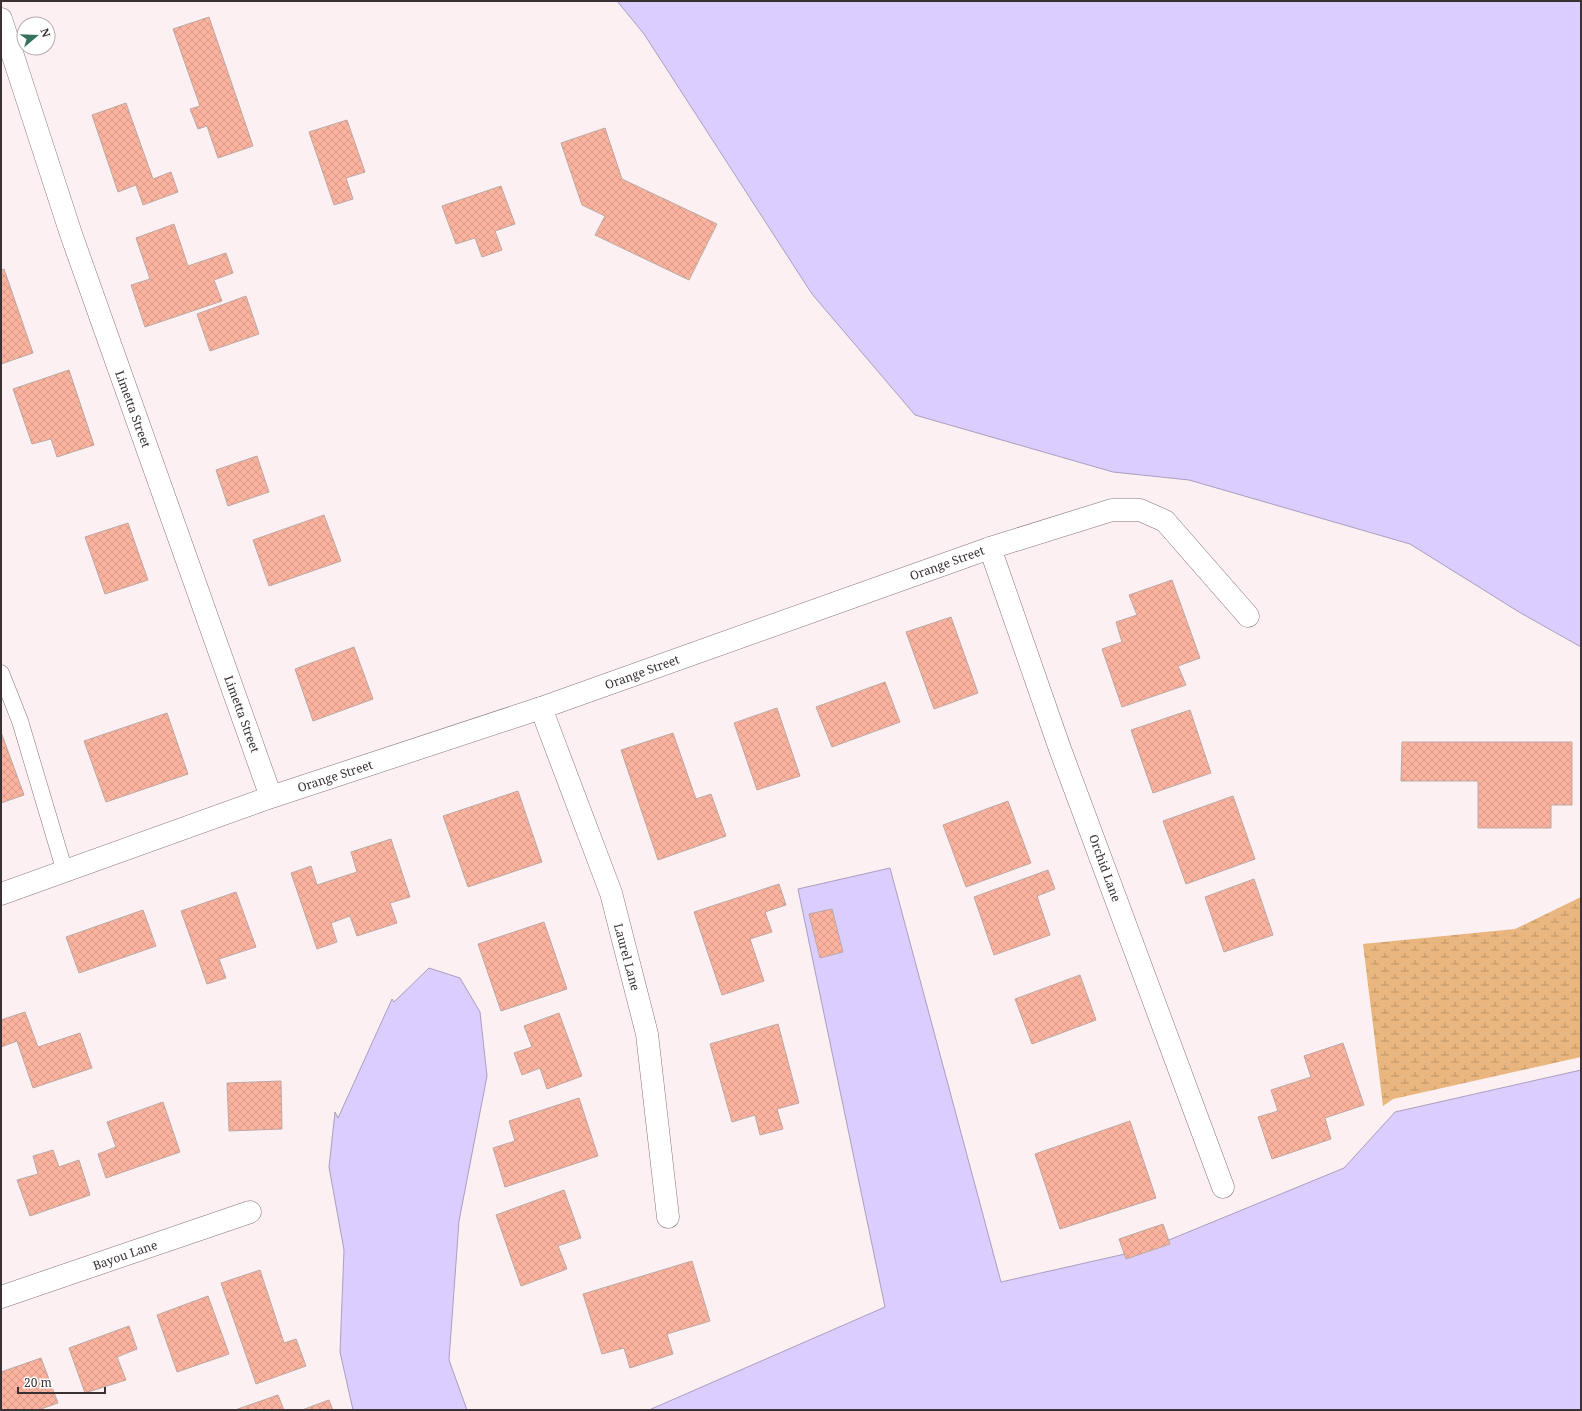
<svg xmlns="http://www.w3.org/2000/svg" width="1582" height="1411" viewBox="0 0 1582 1411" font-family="'Noto Serif',serif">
  <defs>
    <pattern id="wetland-marsh" width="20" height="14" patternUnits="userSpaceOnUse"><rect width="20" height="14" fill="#e8b67e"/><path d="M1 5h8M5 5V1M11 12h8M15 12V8" fill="none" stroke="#bd9568"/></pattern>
    <pattern id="building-cross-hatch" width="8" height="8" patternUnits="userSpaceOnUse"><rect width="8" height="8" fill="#fbb39f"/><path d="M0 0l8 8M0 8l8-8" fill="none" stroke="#d89a89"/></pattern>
  </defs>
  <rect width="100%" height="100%" fill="#fdf0f3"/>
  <polygon fill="url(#wetland-marsh)" points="1581,897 1581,1057 1393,1099 1383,1106 1363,944 1515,929"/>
  <g fill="#dbcdfd" stroke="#aa9ec0">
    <polygon points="617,1 1581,1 1581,647 1519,612 1410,544 1189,480 1113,472 915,415 812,294 644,34"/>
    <polygon points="890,868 1001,1282 1147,1249 1344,1168 1395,1112 1581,1070 1581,1410 649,1410 885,1307 798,889"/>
    <polygon points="429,968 460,978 480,1012 487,1076 459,1221 449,1360 467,1410 353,1410 340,1352 344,1250 329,1167 335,1112 338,1118 392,999 394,1002"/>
  </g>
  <g fill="url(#building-cross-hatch)" stroke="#bca9a3">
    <polygon points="209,17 253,146 218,158 207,126 198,129 190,109 200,106 173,29"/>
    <polygon points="126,103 153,179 171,172 178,192 143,205 136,185 118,192 92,115"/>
    <polygon points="347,120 365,172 346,178 353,199 334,205 309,132"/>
    <polygon points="605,128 622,179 717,224 689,280 595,235 605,216 582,205 561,143"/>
    <polygon points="501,186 515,224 495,231 502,250 482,257 475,238 456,244 442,206"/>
    <polygon points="174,224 188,266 226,253 233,273 214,280 222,301 145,327 131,285 150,279 136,238"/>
    <polygon points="4,269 33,353 1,364 1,270"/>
    <polygon points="246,296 259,334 210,351 197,314"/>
    <polygon points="69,370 94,445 57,457 51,439 32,444 13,389"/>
    <polygon points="257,456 269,492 228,506 216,470"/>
    <polygon points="324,515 341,561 269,586 253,540"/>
    <polygon points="128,523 148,580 105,594 85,537"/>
    <polygon points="1172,580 1200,658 1178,666 1186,685 1122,707 1102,649 1122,642 1116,622 1137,615 1129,595"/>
    <polygon points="951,617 978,693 934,709 906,632"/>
    <polygon points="354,647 373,699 313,721 295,669"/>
    <polygon points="885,682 900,722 832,747 816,707"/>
    <polygon points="777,708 800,776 757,790 734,723"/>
    <polygon points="1190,710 1211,773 1153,793 1131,730"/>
    <polygon points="167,713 188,774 106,802 84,741"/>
    <polygon points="1,732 24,795 1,803"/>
    <polygon points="673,733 696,799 711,794 726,836 658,860 621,750"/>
    <polygon points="1402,742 1572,742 1572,805 1551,805 1551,828 1478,828 1478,781 1401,781"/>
    <polygon points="518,791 542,862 468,887 443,816"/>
    <polygon points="1233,796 1255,859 1186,884 1163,821"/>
    <polygon points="1008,801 1031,863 966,887 943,825"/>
    <polygon points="391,839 410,897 390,903 397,923 357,936 350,916 331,923 337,942 317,949 291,873 311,866 317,885 357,872 351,852"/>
    <polygon points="1048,870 1055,889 1037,896 1050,935 994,955 974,897"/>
    <polygon points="1254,879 1273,935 1224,952 1205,897"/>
    <polygon points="779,884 786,905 765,912 772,932 750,939 764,981 722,995 694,912"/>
    <polygon points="236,892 256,947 219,959 226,978 207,984 181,911"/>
    <polygon points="832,909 843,952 820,958 809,914"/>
    <polygon points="143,910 156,946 79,973 66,937"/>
    <polygon points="544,922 567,989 501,1011 478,944"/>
    <polygon points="1080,975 1096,1020 1032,1044 1015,999"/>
    <polygon points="25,1012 38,1047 80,1033 92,1068 33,1088 17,1041 1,1047 1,1020"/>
    <polygon points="559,1013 582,1076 547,1089 540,1068 522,1075 514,1053 532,1047 524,1026"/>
    <polygon points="778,1024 799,1103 777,1109 783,1129 760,1135 755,1115 732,1122 710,1044"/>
    <polygon points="1343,1043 1364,1105 1325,1118 1331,1139 1272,1159 1258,1117 1278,1111 1271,1090 1311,1077 1304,1056"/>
    <polygon points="281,1081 282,1129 229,1131 227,1083"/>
    <polygon points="579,1098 598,1156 505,1187 493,1148 515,1141 509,1121"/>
    <polygon points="163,1102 180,1152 106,1178 98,1154 116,1147 107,1122"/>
    <polygon points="1130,1121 1156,1198 1060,1229 1035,1154"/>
    <polygon points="53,1150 59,1167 79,1160 90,1195 30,1216 17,1180 38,1174 33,1156"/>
    <polygon points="564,1190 581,1238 558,1246 567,1269 521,1286 496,1215"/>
    <polygon points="1163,1224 1170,1244 1126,1259 1119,1239"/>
    <polygon points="692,1261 710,1321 667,1334 673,1354 630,1368 624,1348 602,1354 583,1294"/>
    <polygon points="260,1270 284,1343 296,1339 306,1366 256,1384 221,1283"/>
    <polygon points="208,1296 229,1354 177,1372 157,1315"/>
    <polygon points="129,1326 137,1349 117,1357 126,1380 85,1393 69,1348"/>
    <polygon points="41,1358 58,1403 38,1410 1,1410 1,1372"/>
    <polygon points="278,1395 284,1410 235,1410"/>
    <polygon points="329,1400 333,1410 302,1410"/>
  </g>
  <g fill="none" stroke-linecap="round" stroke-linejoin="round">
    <defs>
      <polyline id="lane" points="1,673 20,721 65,872"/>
      <g id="street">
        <polyline points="1,19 71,234 271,797"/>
        <polyline points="990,548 1060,749 1223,1187"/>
        <polyline points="541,708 611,893 647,1034 668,1217"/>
        <polyline points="1,894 271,797 541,708 990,548 1112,510 1140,510 1165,521 1248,616"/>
        <polyline points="1,1297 250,1212"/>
      </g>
    </defs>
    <use href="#lane" stroke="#867377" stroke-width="17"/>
    <use href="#street" stroke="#867377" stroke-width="23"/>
    <use href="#lane" stroke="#fff" stroke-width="16"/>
    <use href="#street" stroke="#fff" stroke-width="22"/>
  </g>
  <g text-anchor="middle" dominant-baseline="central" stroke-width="3" stroke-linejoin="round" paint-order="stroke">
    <g font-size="12" fill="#393133" stroke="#fff">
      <text transform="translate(133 409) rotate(70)">Limetta Street</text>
      <text transform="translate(947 563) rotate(-20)">Orange Street</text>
      <text transform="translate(642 672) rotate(-20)">Orange Street</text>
      <text transform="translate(242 714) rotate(70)">Limetta Street</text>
      <text transform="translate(335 776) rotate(-18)">Orange Street</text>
      <text transform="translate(1105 868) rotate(70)">Orchid Lane</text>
      <text transform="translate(627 957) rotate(75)">Laurel Lane</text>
      <text transform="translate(125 1255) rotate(-19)">Bayou Lane</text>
    </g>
  </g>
  <rect width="1582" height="1411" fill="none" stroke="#393133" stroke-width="4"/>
  <g transform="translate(36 36) rotate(71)"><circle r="19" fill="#ffffff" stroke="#b0adad"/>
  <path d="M0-3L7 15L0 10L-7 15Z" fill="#37725b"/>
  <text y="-6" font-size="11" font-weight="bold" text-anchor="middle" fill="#393133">N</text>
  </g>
  <path d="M18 1387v6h87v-6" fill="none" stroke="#393133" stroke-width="2"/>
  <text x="24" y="1387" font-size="12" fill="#393133" stroke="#ffffff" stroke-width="3" paint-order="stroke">20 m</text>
</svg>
